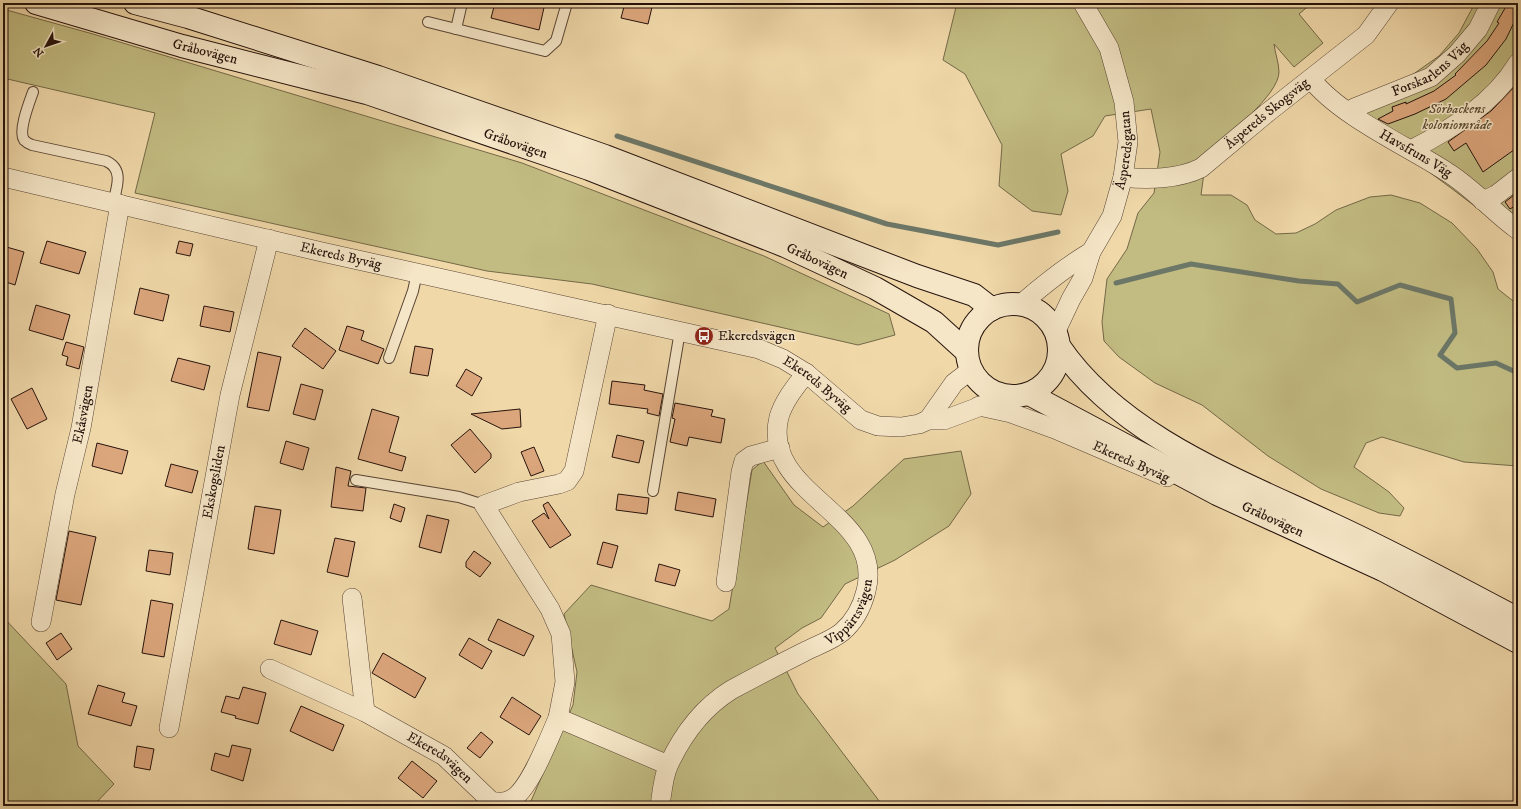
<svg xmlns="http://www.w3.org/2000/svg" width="1521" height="809" viewBox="0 0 1521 809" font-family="'IM FELL DW Pica',serif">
  <rect width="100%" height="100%" fill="#f0d8a9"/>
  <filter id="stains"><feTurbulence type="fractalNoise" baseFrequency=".005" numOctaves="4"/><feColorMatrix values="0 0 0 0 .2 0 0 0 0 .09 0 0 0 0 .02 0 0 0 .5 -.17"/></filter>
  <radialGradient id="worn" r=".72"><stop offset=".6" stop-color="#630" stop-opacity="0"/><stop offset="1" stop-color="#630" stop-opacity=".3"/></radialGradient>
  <g fill="#c2bc82" stroke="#746847">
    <path d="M957,3H1312L1299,14L1323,43L1294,67L1274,44C1275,53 1279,63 1279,72C1279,95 1226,137 1207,151L1201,195H1231L1247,205L1255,220L1276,234L1296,233L1315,224L1336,210L1370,197L1391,195L1420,203L1452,223L1477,249L1493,272L1498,289L1518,305V466L1464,462L1382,437L1366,443L1354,467L1389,492L1404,508L1400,516L1379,513L1321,489L1268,456L1202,405L1155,383L1119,357L1104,341L1102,322L1107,279L1127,249L1138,213L1154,193L1160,152L1151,109L1105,116L1093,136L1061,154L1068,191L1061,215L1032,211L999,186L1002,145L965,74L943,60Z"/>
    <path d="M1475,3H1518V242C1460,191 1397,149 1333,106L1405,80L1439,56L1459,33Z"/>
    <polygon points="3,9 93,34 522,163 764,256 889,314 895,335 858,345 592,284 487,271 135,193 155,113 3,78"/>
    <polygon points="961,451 971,494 949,526 895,560 845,584 821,618 802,628 775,648 798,694 883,806 732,806 720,801 711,806 532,806 531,801 573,705 577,672 564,614 591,585 712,621 729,609 752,470 763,461 794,505 823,527 853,506 904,459"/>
    <polygon points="3,617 66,684 78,746 114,784 93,806 3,806"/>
  </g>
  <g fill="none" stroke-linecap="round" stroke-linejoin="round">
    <g stroke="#6c7768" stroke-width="5">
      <polyline points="617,136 887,224 998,245 1058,232"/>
      <polyline points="1116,283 1191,264 1299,281 1338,284 1357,302 1400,285 1451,299 1455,333 1440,355 1457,368 1496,363 1518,373"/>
    </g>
  </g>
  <g fill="#dca67c" stroke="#26130c">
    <polygon points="495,3 545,3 539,30 491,18"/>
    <polygon points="625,3 653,3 648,24 621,18"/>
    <polygon points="1508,3 1518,3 1518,14 1506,39 1486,65 1446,99 1415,114 1388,124 1378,119 1393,111 1392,107 1406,102 1406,104 1434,91 1456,75 1455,74 1487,41 1499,23 1497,22"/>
    <polygon points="1518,83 1518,147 1483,172 1466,143 1454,151 1448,142 1491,111"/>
    <polygon points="1518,192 1518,204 1510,209 1505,202"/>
    <polygon points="47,241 86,252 79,274 40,263"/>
    <polygon points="179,241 193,244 190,256 176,253"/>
    <polygon points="3,246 24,252 15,285 3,281"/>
    <polygon points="140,288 169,295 163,321 134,314"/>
    <polygon points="36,305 70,315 63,340 29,330"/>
    <polygon points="204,306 234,312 230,332 200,326"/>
    <polygon points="347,326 364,331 361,340 384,349 378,364 339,350"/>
    <polygon points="305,328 336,351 323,369 292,346"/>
    <polygon points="66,342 84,347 79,369 66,365 68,357 62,355"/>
    <polygon points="415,346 433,349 428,376 410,373"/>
    <polygon points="258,352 281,357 269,411 247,407"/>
    <polygon points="178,358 210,366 204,390 171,381"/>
    <polygon points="466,369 482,378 472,396 456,386"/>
    <polygon points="612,381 645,385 644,390 663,394 659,416 647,413 648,409 609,404"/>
    <polygon points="301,384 323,390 315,420 293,414"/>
    <polygon points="32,388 47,419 27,429 11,399"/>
    <polygon points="675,403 713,410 711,416 725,419 721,443 689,437 687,446 670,442 675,419 672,418"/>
    <polygon points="372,409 399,417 389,452 406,457 402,471 358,459"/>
    <polygon points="520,409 521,427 502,429 471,414"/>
    <polygon points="470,429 491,454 491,458 475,473 451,445"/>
    <polygon points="617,435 644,441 639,463 612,457"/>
    <polygon points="286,441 309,448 303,470 280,463"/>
    <polygon points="97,443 128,451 122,474 92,466"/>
    <polygon points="534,447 544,471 531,476 521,452"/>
    <polygon points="171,464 198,471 192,493 165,486"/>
    <polygon points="336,467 351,471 348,486 366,488 363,511 331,507"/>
    <polygon points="678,492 716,499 713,517 675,510"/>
    <polygon points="618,494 649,498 647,514 616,510"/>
    <polygon points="548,502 571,535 550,548 532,521 544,513 549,519 543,505"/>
    <polygon points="394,504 405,508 401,522 390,518"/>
    <polygon points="255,506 281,510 274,554 248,549"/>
    <polygon points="427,515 449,520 441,553 419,547"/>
    <polygon points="69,531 96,537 81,605 56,600"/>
    <polygon points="335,538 355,542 348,577 327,572"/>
    <polygon points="603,542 618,546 612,568 597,564"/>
    <polygon points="149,550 173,553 170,575 146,571"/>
    <polygon points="474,551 491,563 480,577 466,567 466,562"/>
    <polygon points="659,564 680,570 675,586 655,581"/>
    <polygon points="151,600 173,604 164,657 142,653"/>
    <polygon points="498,619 534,636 524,656 488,640"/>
    <polygon points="281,620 318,631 311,655 274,644"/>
    <polygon points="61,633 72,649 57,660 46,643"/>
    <polygon points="469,638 492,651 482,669 459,655"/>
    <polygon points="383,653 426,678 415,698 372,673"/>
    <polygon points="98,685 125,693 122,702 137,706 131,726 88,714"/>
    <polygon points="243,687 266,693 258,724 235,718 236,716 221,712 226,696 239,699"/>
    <polygon points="512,697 541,716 529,735 500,717"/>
    <polygon points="301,706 344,725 333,751 290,731"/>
    <polygon points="481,732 493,742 480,758 467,748"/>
    <polygon points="232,745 251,749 243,781 211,770 215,753 229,757"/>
    <polygon points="137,746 154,749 150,770 134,767"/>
    <polygon points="412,761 437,781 423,798 398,778"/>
  </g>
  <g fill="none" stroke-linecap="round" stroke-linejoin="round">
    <defs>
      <g id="service">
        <polyline points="428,22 545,51 556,41 567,3"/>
        <polyline points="456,29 462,3"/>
        <path d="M33,92C29,103 18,131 24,140C26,142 29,144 32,145L106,161C124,169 117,187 113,203"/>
        <polyline points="389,358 413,291 417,273"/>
        <polyline points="356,480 459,497 484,505"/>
        <polyline points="653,491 680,331"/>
      </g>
      <g id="minor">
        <path id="s1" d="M1311,79C1340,116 1407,146 1447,172C1473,188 1493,212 1518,230"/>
        <path id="s2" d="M1350,112L1354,108L1431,77L1457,54L1478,29L1491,3"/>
        <path d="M1411,150C1452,129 1494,103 1518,63"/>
        <path id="s3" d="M3,177L322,252L759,349L783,359L806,373L861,420L878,426L901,427L919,424L928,420H944L1008,396"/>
        <path id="s4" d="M1123,177C1147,180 1179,179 1201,168L1267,113L1366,35L1389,3"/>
        <polyline points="1483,201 1496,195 1518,178"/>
        <path d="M1020,305C1043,285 1065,267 1091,252"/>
        <path id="s5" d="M1055,333L1071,299L1083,278L1091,252L1112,216L1123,177L1128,142L1124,102L1109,48L1083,3"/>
        <polyline points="979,406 1011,413 1055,429 1167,477"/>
        <polyline points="928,420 954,383 971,370"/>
        <polyline points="726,582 741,472 744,461 751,456 780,448"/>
        <polyline points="352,598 365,712"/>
        <path id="s6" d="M41,622L65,494L81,428L120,204"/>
        <path id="s7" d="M270,669L365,712L444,756L491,801C498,803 505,803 512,799C530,789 549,738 558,718L668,765"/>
        <polyline points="558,718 565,682 561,634 550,609 484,505 519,492 559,484 567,481 574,471 608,314"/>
        <path id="s8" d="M169,728L230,395L269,239"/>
        <path id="s9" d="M660,806C662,793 663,776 669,764C683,734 704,707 731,690C755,677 780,664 804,652C817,645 831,641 842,632C855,621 862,607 866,591C886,513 760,495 779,417C784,400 796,386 806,373"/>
      </g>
      <g id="secondary">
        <path id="s10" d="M36,3L182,46L367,93L589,169L785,246L875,288L934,322L967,352"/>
        <polyline points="135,3 188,17 378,77 605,156 917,276 974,295 992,309"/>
        <circle cx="1013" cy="350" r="46"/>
        <path d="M1059,346C1120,436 1236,479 1332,524C1395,553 1456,586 1518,619"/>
        <path id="s11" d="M1029,394L1217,494L1383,570L1518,642"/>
      </g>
    </defs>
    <use href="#service" stroke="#584433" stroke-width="12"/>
    <use href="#minor" stroke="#584433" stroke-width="20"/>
    <use href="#secondary" stroke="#26130c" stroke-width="24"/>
    <use href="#service" stroke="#f5e6c7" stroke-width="10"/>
    <use href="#minor" stroke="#f5e6c7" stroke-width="19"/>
    <use href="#secondary" stroke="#f5e6c7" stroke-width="22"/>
  </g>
  <defs>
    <symbol id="bus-disc" viewBox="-11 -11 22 22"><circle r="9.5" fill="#8f2418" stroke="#f5e6c7"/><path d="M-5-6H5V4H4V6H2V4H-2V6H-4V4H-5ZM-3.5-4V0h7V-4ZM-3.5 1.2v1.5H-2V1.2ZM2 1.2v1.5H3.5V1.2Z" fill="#fff"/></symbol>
  </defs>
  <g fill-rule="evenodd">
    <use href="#bus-disc" x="693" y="325" width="22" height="22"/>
  </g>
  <g text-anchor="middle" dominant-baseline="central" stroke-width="3" stroke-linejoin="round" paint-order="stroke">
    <g font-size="14" fill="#26130c" stroke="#f5e6c7">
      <text stroke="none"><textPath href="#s10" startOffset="176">Gråbovägen</textPath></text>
      <text stroke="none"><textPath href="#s2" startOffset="92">Forskarlens Väg</textPath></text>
      <text stroke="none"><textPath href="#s4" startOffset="165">Äspereds Skogsväg</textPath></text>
      <text stroke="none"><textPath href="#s10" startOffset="500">Gråbovägen</textPath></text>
      <text stroke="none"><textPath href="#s5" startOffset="198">Äsperedsgatan</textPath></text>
      <text stroke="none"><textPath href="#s1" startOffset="129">Havsfruns Väg</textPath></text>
      <text stroke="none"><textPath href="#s3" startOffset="347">Ekereds Byväg</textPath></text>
      <text stroke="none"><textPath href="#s10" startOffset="824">Gråbovägen</textPath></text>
      <text stroke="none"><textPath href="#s3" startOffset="844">Ekereds Byväg</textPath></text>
      <text stroke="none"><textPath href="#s6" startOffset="212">Ekåsvägen</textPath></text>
      <text transform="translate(1131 462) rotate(24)">Ekereds Byväg</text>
      <text stroke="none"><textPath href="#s8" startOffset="250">Ekskogsliden</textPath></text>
      <text stroke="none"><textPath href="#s11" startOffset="274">Gråbovägen</textPath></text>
      <text stroke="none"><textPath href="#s9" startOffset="287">Vippärtsvägen</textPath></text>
      <text stroke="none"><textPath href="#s7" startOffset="192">Ekeredsvägen</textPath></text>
    </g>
    <g font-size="14" font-style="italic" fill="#5d4e35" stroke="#f5e6c7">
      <text x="1457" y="109">Sörbackens<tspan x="1457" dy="16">koloniområde</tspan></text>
    </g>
    <g font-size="14" fill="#26130c" stroke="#f5e6c7" text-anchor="start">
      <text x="718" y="336">Ekeredsvägen</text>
    </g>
  </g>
  <rect width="1521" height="809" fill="none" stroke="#f0d8a9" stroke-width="16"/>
  <rect x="4" y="4" width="1513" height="801" fill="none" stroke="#26130c" stroke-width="2"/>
  <rect x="8" y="8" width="1505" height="793" fill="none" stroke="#26130c"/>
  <g transform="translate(46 46) rotate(230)" stroke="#f5e6c7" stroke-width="3" paint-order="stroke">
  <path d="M0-3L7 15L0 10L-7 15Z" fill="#26130c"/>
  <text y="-6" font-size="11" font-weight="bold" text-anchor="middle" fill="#26130c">N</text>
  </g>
  <rect width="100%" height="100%" filter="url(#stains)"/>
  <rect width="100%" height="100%" fill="url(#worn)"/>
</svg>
